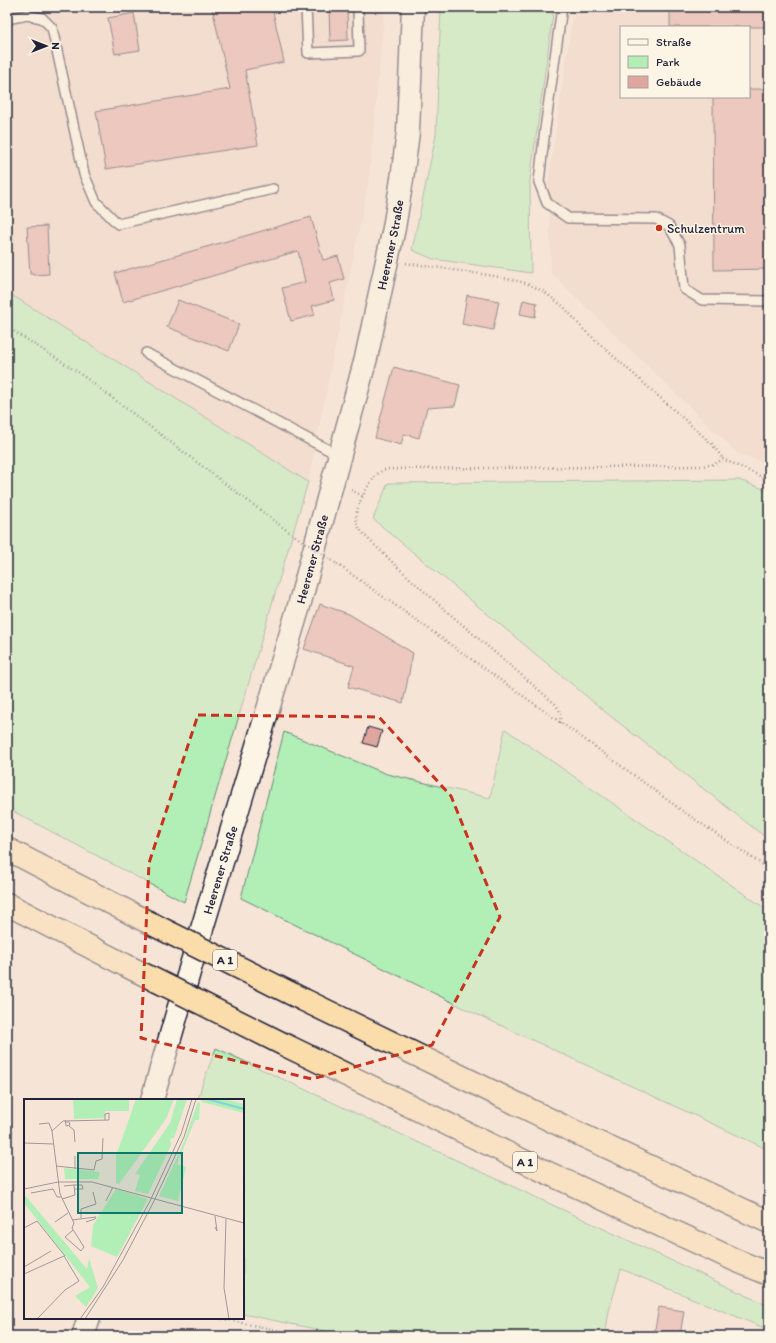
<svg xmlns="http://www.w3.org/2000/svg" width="776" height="1343" viewBox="0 0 776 1343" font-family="Itim,sans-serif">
  <rect width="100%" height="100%" fill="#f6e5d7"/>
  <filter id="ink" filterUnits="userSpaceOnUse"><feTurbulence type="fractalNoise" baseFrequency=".025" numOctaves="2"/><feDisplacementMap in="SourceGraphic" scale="8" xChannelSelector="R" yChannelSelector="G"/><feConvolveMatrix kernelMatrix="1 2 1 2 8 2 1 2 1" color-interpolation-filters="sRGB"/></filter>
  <g filter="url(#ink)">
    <g fill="#efd2c6" fill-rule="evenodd">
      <polygon points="7,7 385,7 369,180 308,482 7,292"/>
      <path d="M574,7H769V464L738,454L551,273L548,182ZM621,27H749V97H621Z"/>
    </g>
    <g fill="#b1efb6" stroke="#6a8878">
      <polygon points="441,7 554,7 530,180 531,273 433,259 412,250 436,135"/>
      <polygon points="7,292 308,482 184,902 7,808"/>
      <polygon points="739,480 769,491 769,840 609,715 373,519 388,483"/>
      <polygon points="505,729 769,911 769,1150 474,1013 241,898 284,732 387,774 490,798"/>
      <polygon points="216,1048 769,1306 769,1330 621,1269 609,1311 605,1336 349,1336 243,1314 243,1100 198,1100 202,1085"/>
    </g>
    <g fill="#dfa59f" stroke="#22223b">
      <polygon points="212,7 272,7 284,62 245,70 258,145 106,169 96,111 230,89"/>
      <polygon points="329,7 347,7 348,40 330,41"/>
      <rect x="670" y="7" width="99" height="20"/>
      <polygon points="134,13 140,50 115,54 108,18"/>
      <polygon points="749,89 769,89 769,269 714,270 713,97 749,97"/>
      <polygon points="311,217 323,260 338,256 344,279 330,283 334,300 312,306 315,315 291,321 282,288 305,282 298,251 123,302 115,273"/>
      <polygon points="47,226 49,274 34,275 34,274 30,274 27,227"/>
      <polygon points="467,295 499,301 493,330 462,324"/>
      <polygon points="178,300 239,324 229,351 167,327"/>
      <polygon points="523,300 537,303 535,317 520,314"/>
      <polygon points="394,367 460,385 455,406 427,408 419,438 404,434 401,445 375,438"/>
      <polygon points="320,604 349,614 413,653 403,703 348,687 354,666 304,649"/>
      <polygon points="368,727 382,731 377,747 363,743"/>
      <polygon points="659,1307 684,1311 680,1336 664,1336 654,1334"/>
    </g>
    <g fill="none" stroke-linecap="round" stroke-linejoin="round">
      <defs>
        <g id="lane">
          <polyline points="306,7 308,53 359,51 358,7"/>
          <polyline points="562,7 545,129 539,182 547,203 568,218 656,219 669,226 680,245 684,289 702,300 769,301"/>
          <polyline points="7,19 27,15 42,18 52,28 84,174 96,202 118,224 273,189"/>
          <polyline points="146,353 340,456"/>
        </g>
        <g id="secondary">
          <path id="s1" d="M152,1100L192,962L299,606L366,358L394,228L402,179L408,132L413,7"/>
          <polyline points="83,1336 89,1318"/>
        </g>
        <g id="highway">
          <polyline points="7,849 146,921"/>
          <polyline points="7,904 125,965"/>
          <polyline points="304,1000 575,1132 769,1222"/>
          <polyline points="283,1044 548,1173 735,1260 769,1274"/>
        </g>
      </defs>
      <use href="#lane" stroke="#22223b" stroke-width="12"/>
      <use href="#secondary" stroke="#22223b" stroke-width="25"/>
      <use href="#highway" stroke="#22223b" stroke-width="25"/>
      <g stroke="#22223b" stroke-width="2.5" stroke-dasharray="1 3" stroke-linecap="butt">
        <polyline points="406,263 495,276 526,283 543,291 564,307 583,329 712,444 723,459"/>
        <polyline points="7,327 78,372 285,529"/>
        <polyline points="351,490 363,496"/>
        <polyline points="337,564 598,749 684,812 769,869"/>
        <path d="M560,723C561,714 560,710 555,704C500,656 443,610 390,560C381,550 362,536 357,524C352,511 369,481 379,473C381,471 384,470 387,469L702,466L715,464L723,459L769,480"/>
        <polyline points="218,1318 306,1336"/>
      </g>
      <use href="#lane" stroke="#fcf5e5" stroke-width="9"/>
      <use href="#secondary" stroke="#fcf5e5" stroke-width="22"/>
      <use href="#highway" stroke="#fbddab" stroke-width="22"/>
      <defs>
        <g id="highway-bridge">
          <polyline points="146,921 304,1000"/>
          <polyline points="125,965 283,1044"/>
        </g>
      </defs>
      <use href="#highway-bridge" stroke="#22223b" stroke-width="25" stroke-linecap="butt"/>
      <polyline stroke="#22223b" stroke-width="2.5" stroke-dasharray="1 3" stroke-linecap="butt" points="285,529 337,564"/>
      <use href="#highway-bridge" stroke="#fbddab" stroke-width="22"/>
    </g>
  </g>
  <path d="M0 0H776V1343H0ZM198,715L379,717L451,796L500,917L432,1045L312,1079L141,1038L149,863Z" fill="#f6e5d7" fill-opacity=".55" fill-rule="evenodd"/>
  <path fill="none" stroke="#c8321e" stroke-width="3" stroke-dasharray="8 5" stroke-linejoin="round" d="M198,715L379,717L451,796L500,917L432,1045L312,1079L141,1038L149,863Z"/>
  <circle fill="#c8321e" stroke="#fcf5e5" stroke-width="1.5" cx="659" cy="228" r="4"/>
  <g text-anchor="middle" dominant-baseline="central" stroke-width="3" stroke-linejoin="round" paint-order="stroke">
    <g fill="#fcf5e5" stroke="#63616e" stroke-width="1">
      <rect x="213" y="950" width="24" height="20" rx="3"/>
      <rect x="513" y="1152" width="24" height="20" rx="3"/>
    </g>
    <g font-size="12" font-weight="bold" fill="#22223b">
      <text x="225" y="960">A 1</text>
      <text x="525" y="1162">A 1</text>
    </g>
    <g font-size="13" fill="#22223b" stroke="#fcf5e5" text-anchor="start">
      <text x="667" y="228">Schulzentrum</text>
    </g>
    <g font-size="13" fill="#22223b" stroke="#fcf5e5">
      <text stroke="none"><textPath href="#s1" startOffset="888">Heerener Straße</textPath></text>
      <text stroke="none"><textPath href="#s1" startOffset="564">Heerener Straße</textPath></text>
      <text stroke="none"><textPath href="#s1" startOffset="240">Heerener Straße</textPath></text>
    </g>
  </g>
  <g transform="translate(24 1099)">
    <rect width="220" height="220" fill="#f6e5d7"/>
    <path d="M49,0H105V12H81V19L50,20ZM112,0H150L142,20L95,85L92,84V57ZM153,0H163L150,39H147L146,43L148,44L124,95L111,92L116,76L111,75L146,24ZM177,0H200L220,5V14L178,3ZM174,3L176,4L175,21H171L153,65L162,68L154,102L135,97L158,48ZM40,69L76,73L74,80H41ZM92,90L124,100L93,158L67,147L69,126ZM0,95L63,170L65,159L74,189L62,208L51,197L66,188L0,104Z" fill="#b1efb6"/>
    <path fill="none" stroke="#83d3de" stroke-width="2" d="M183,0L220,10"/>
    <path fill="none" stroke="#a19799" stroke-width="1" d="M41,21L42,26V27L46,26L45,23H42M15,25L25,24L28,32M45,27L50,31L51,43M0,44L30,45M51,57V70M32,67L70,71L72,62L78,60L79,39M50,86H58L59,90H51M0,90L34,83H68L220,124M7,94L29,90L33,98H37M38,100L51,96L50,86L40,87M82,102L89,88M57,119V110L72,105L69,93M202,120L200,189L205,220M48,121L72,118L71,120L62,123M31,123L44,114M191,128L193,132L191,117M0,129L13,122L41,157M49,131L41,138L57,152L60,148L48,129L50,124L36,95L28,32L39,22L85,21V14L81,15V21M0,168L27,152M0,175L40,157L55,182L41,191L13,220M56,220L79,188L126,102L157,35L168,0M61,220L99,161L129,104L160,38L172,0"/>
    <path fill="#0f766e" fill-opacity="0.15" stroke="#0f766e" stroke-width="2" d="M54,54H158V114H54Z"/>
    <rect width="220" height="220" fill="none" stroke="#22223b" stroke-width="2"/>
  </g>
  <rect width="776" height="1343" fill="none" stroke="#fcf5e5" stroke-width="24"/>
  <rect x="12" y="12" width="752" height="1319" fill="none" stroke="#22223b" stroke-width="1.5" filter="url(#ink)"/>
  <rect x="620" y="26" width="130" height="72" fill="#fcf5e5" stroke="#a5a1a1"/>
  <rect x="628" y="39" width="20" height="6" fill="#fcf5e5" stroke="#a5a1a1"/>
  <text x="656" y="46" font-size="12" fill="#22223b">Straße</text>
  <rect x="628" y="56" width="20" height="12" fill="#b1efb6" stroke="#a5a1a1"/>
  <text x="656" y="66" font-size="12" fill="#22223b">Park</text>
  <rect x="628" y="76" width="20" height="12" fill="#dfa59f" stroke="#a5a1a1"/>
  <text x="656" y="86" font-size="12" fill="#22223b">Gebäude</text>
  <g transform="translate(46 46) rotate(90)" stroke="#fcf5e5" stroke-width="3" paint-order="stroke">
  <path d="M0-3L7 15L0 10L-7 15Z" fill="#22223b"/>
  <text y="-6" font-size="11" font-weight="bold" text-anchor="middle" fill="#22223b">N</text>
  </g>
</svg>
